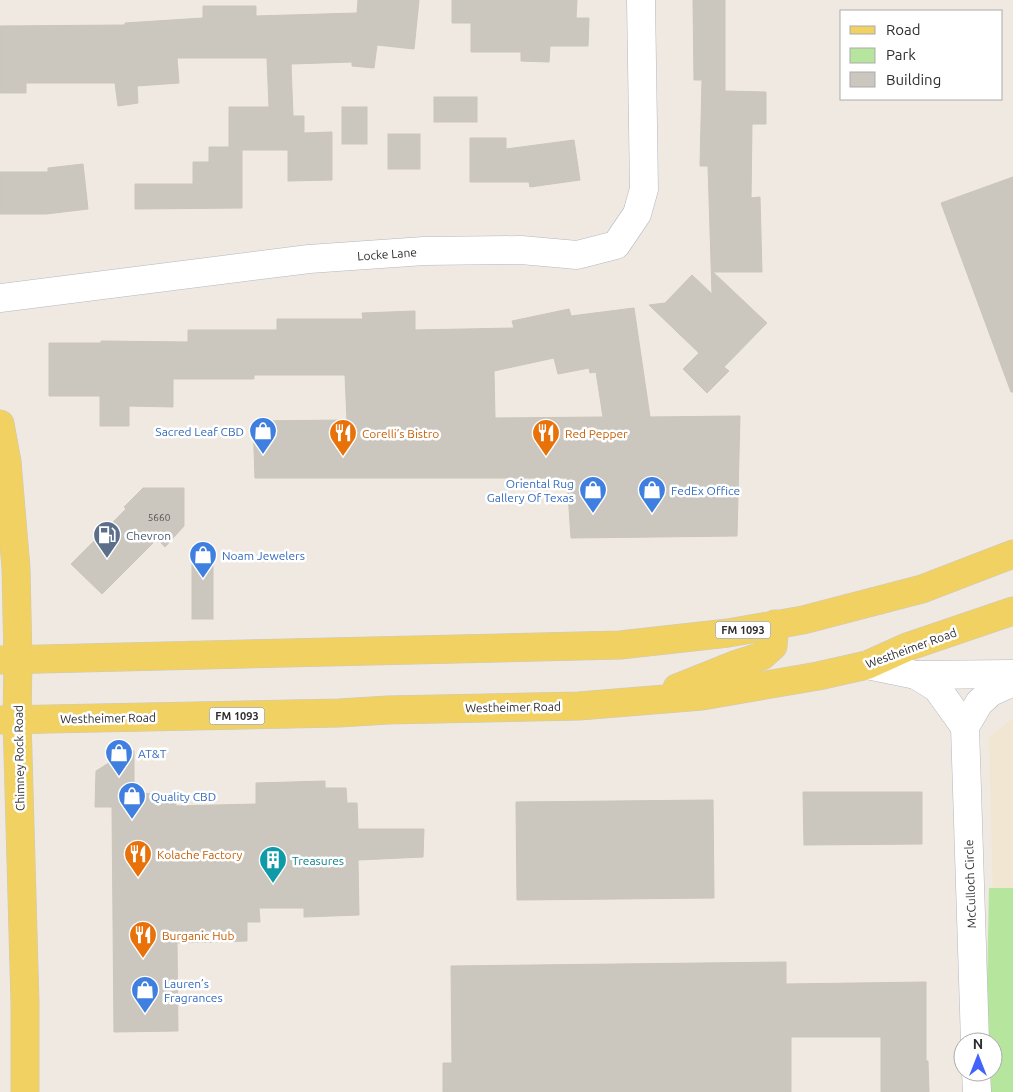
<svg xmlns="http://www.w3.org/2000/svg" width="1013" height="1092" viewBox="0 0 1013 1092" font-family="Ubuntu,sans-serif">
  <rect width="100%" height="100%" fill="#efe9e1"/>
  <polygon fill="#f0e6d1" points="1013,719 1013,1092 998,1092 989,737"/>
  <polygon fill="#b6e59e" points="989,888 1013,888 1013,1092 985,1092 986,1072 993,1072 993,1042 986,1042"/>
  <g fill="#cbc7bf" stroke="#cbc5ba" fill-rule="evenodd">
    <polygon points="358,0 419,0 414,49 377,45 374,68 352,66 352,62 291,64 293,116 304,116 304,133 332,132 332,180 288,181 288,150 242,150 242,208 135,209 135,184 193,184 193,162 209,162 209,147 229,147 229,107 269,107 267,58 177,58 179,83 137,86 138,103 118,106 115,83 26,83 26,93 0,93 0,26 125,25 125,23 203,18 203,6 256,6 256,16 357,13"/>
    <polygon points="452,0 577,0 576,18 589,18 588,46 550,46 549,62 521,61 521,52 471,52 471,23 452,23"/>
    <polygon points="693,0 725,0 725,91 766,92 766,124 752,124 751,198 760,197 762,272 713,272 767,323 724,367 729,371 707,393 683,369 699,353 649,305 665,303 692,275 712,294 708,166 700,166 702,80 694,80"/>
    <rect x="434" y="97" width="43" height="25"/>
    <rect x="342" y="107" width="25" height="37"/>
    <rect x="388" y="134" width="32" height="35"/>
    <polygon points="470,138 506,138 506,149 574,140 580,180 530,187 529,182 470,182"/>
    <polygon points="83,164 88,209 46,214 0,214 0,172 48,172 48,168"/>
    <polygon points="1013,177 1013,392 1011,392 941,203"/>
    <path d="M634,308L650,417L740,416L737,536L571,538L567,478H255L253,421L347,420L345,375H254V379H173V407L129,406V426H100V396H49V343H101V341L188,342V330H277V319H363L362,313L415,311V330L514,328L512,321L569,309L571,316ZM554,358L558,374L589,368L590,373L596,372L603,417L495,418L494,371Z"/>
    <polygon points="143,488 184,488 184,526 165,547 157,539 102,594 71,564 126,509 124,507"/>
    <rect x="192" y="555" width="21" height="64"/>
    <polygon points="111,751 134,751 134,794 176,793 176,806 256,804 256,783 325,781 325,788 346,788 347,803 357,803 358,829 424,829 423,857 358,860 359,915 304,917 304,908 259,908 260,922 247,922 247,941 177,943 178,1031 114,1032 112,807 95,807 96,771 112,761"/>
    <polygon points="803,792 922,792 922,844 804,845"/>
    <polygon points="713,800 714,898 517,900 516,802"/>
    <polygon points="786,962 786,984 926,982 926,1061 928,1061 929,1092 881,1092 881,1037 791,1037 791,1092 443,1092 443,1063 452,1063 451,966"/>
  </g>
  <g fill="none" stroke-linecap="round" stroke-linejoin="round">
    <defs>
      <g id="minor">
        <polyline points="0,298 309,259 424,251 521,250 577,255 616,245 637,214 644,189 641,0"/>
        <polyline points="867,665 916,675 1013,674"/>
        <polyline points="916,675 937,688 965,727"/>
        <polyline points="975,1042 965,727 979,703 991,692 1013,682"/>
        <polyline points="976,1072 977,1092"/>
      </g>
      <g id="major">
        <polyline points="0,424 7,462 16,568 18,660 17,719 25,1003 25,1092"/>
        <polyline points="0,660 620,645 728,633 803,620 922,589 1013,554"/>
        <polyline points="677,688 737,664 762,656 773,646 775,624"/>
        <polyline points="0,720 339,713 388,710 579,706 702,696 818,676 867,665 907,647 1013,611"/>
      </g>
    </defs>
    <use href="#minor" stroke="#b4b7c1" stroke-width="29"/>
    <use href="#major" stroke="#c9c9c9" stroke-width="29"/>
    <use href="#minor" stroke="#fff" stroke-width="28"/>
    <use href="#major" stroke="#f2d163" stroke-width="28"/>
  </g>
  <defs>
    <symbol id="shop-pin" viewBox="-11 -11 22 30"><path d="M0 17L-7.5 6A9.5 9.5 0 1 1 7.5 6Z" fill="#3f7fe0" stroke="#fff"/><path d="M-5-2.5h2.3a2.7 3.5 0 0 1 5.4 0H5L5.5 6h-11ZM-1.5-2.5h3a1.5 2.3 0 0 0-3 0Z" fill="#fff"/></symbol>
    <symbol id="restaurant-pin" viewBox="-11 -11 22 30"><path d="M0 17L-7.5 6A9.5 9.5 0 1 1 7.5 6Z" fill="#e8710a" stroke="#fff"/><path d="M-5-6h1v4h1v-4h1v4h1v-4h1v5L-1.5 .5V6h-2V.5L-5-1ZM5-6V6H3V1.5H1.5Q1.5-4 5-6Z" fill="#fff"/></symbol>
    <symbol id="fuel-pin" viewBox="-11 -11 22 30"><path d="M0 17L-7.5 6A9.5 9.5 0 1 1 7.5 6Z" fill="#5c6f8a" stroke="#fff"/><path d="M-5.5-6h7V0h2V4h1.3V-2.5L3-4.5l.8-.8L6-3V5H2.5V1h-1V6h-7ZM-4.2-4.7v3.2H.2V-4.7Z" fill="#fff"/></symbol>
    <symbol id="building-pin" viewBox="-11 -11 22 30"><path d="M0 17L-7.5 6A9.5 9.5 0 1 1 7.5 6Z" fill="#0f9aa8" stroke="#fff"/><path d="M-4-6H4V6H1V3H-1V6H-4ZM-2.5-4.3h1.7v1.8h-1.7ZM.8-4.3h1.7v1.8H.8ZM-2.5-1h1.7V.8h-1.7ZM.8-1h1.7V.8H.8Z" fill="#fff"/></symbol>
  </defs>
  <g fill-rule="evenodd">
    <use href="#shop-pin" x="247" y="415" width="32" height="43"/>
    <use href="#restaurant-pin" x="327" y="417" width="32" height="43"/>
    <use href="#restaurant-pin" x="530" y="417" width="32" height="43"/>
    <use href="#shop-pin" x="577" y="474" width="32" height="43"/>
    <use href="#shop-pin" x="636" y="474" width="32" height="43"/>
    <use href="#fuel-pin" x="91" y="519" width="32" height="43"/>
    <use href="#shop-pin" x="187" y="539" width="32" height="43"/>
    <use href="#shop-pin" x="103" y="737" width="32" height="43"/>
    <use href="#shop-pin" x="116" y="780" width="32" height="43"/>
    <use href="#restaurant-pin" x="122" y="838" width="32" height="43"/>
    <use href="#building-pin" x="257" y="844" width="32" height="43"/>
    <use href="#restaurant-pin" x="127" y="919" width="32" height="43"/>
    <use href="#shop-pin" x="129" y="974" width="32" height="43"/>
  </g>
  <g text-anchor="middle" dominant-baseline="central" stroke-width="5" stroke-linejoin="round" paint-order="stroke">
    <g font-size="10" fill="#555452">
      <text x="159" y="517">5660</text>
    </g>
    <g fill="#fff" stroke="#6d6d6d" stroke-width="1">
      <rect x="715.5" y="621.5" width="55" height="17" rx="4"/>
      <rect x="209.5" y="707.5" width="55" height="17" rx="4"/>
    </g>
    <g font-size="11" font-weight="bold" fill="#2e2e2e">
      <text x="743" y="630">FM 1093</text>
      <text x="237" y="716">FM 1093</text>
    </g>
    <g font-size="12" fill="#2e2e2e" stroke="#fff">
      <text transform="translate(387 254) rotate(-4)">Locke Lane</text>
      <text transform="translate(911 648) rotate(-20)">Westheimer Road</text>
      <text transform="translate(513 707) rotate(-1)">Westheimer Road</text>
      <text transform="translate(108 718) rotate(-1)">Westheimer Road</text>
      <text transform="translate(19 758) rotate(-91)">Chimney Rock Road</text>
      <text transform="translate(970 884) rotate(-92)">McCulloch Circle</text>
    </g>
    <g font-size="12" fill="#366cbe" stroke="#fff" text-anchor="start">
      <text x="244" y="431" text-anchor="end">Sacred Leaf CBD</text>
      <text x="574" y="483" text-anchor="end">Oriental Rug<tspan x="574" dy="14">Gallery Of Texas</tspan></text>
      <text x="671" y="490">FedEx Office</text>
      <text x="222" y="555">Noam Jewelers</text>
      <text x="138" y="753">AT&amp;T</text>
      <text x="151" y="796">Quality CBD</text>
      <text x="164" y="983">Lauren’s<tspan x="164" dy="14">Fragrances</tspan></text>
    </g>
    <g font-size="12" fill="#c56008" stroke="#fff" text-anchor="start">
      <text x="362" y="433">Corelli’s Bistro</text>
      <text x="565" y="433">Red Pepper</text>
      <text x="157" y="854">Kolache Factory</text>
      <text x="162" y="935">Burganic Hub</text>
    </g>
    <g font-size="12" fill="#4e5e75" stroke="#fff" text-anchor="start">
      <text x="126" y="535">Chevron</text>
    </g>
    <g font-size="12" fill="#0d838f" stroke="#fff" text-anchor="start">
      <text x="292" y="860">Treasures</text>
    </g>
  </g>
  <rect x="840" y="10" width="162" height="90" fill="#ffffff" stroke="#ababab"/>
  <rect x="850" y="26" width="25" height="8" fill="#f2d163" stroke="#ababab"/>
  <text x="886" y="35" font-size="15" fill="#2e2e2e">Road</text>
  <rect x="850" y="48" width="25" height="15" fill="#b6e59e" stroke="#ababab"/>
  <text x="886" y="60" font-size="15" fill="#2e2e2e">Park</text>
  <rect x="850" y="72" width="25" height="15" fill="#cbc7bf" stroke="#ababab"/>
  <text x="886" y="85" font-size="15" fill="#2e2e2e">Building</text>
  <g transform="translate(978 1057)"><circle r="24" fill="#ffffff" stroke="#ababab"/>
  <path d="M0-4L9 19L0 12L-9 19Z" fill="#4264fb"/>
  <text y="-8" font-size="14" font-weight="bold" text-anchor="middle" fill="#2e2e2e">N</text>
  </g>
</svg>
